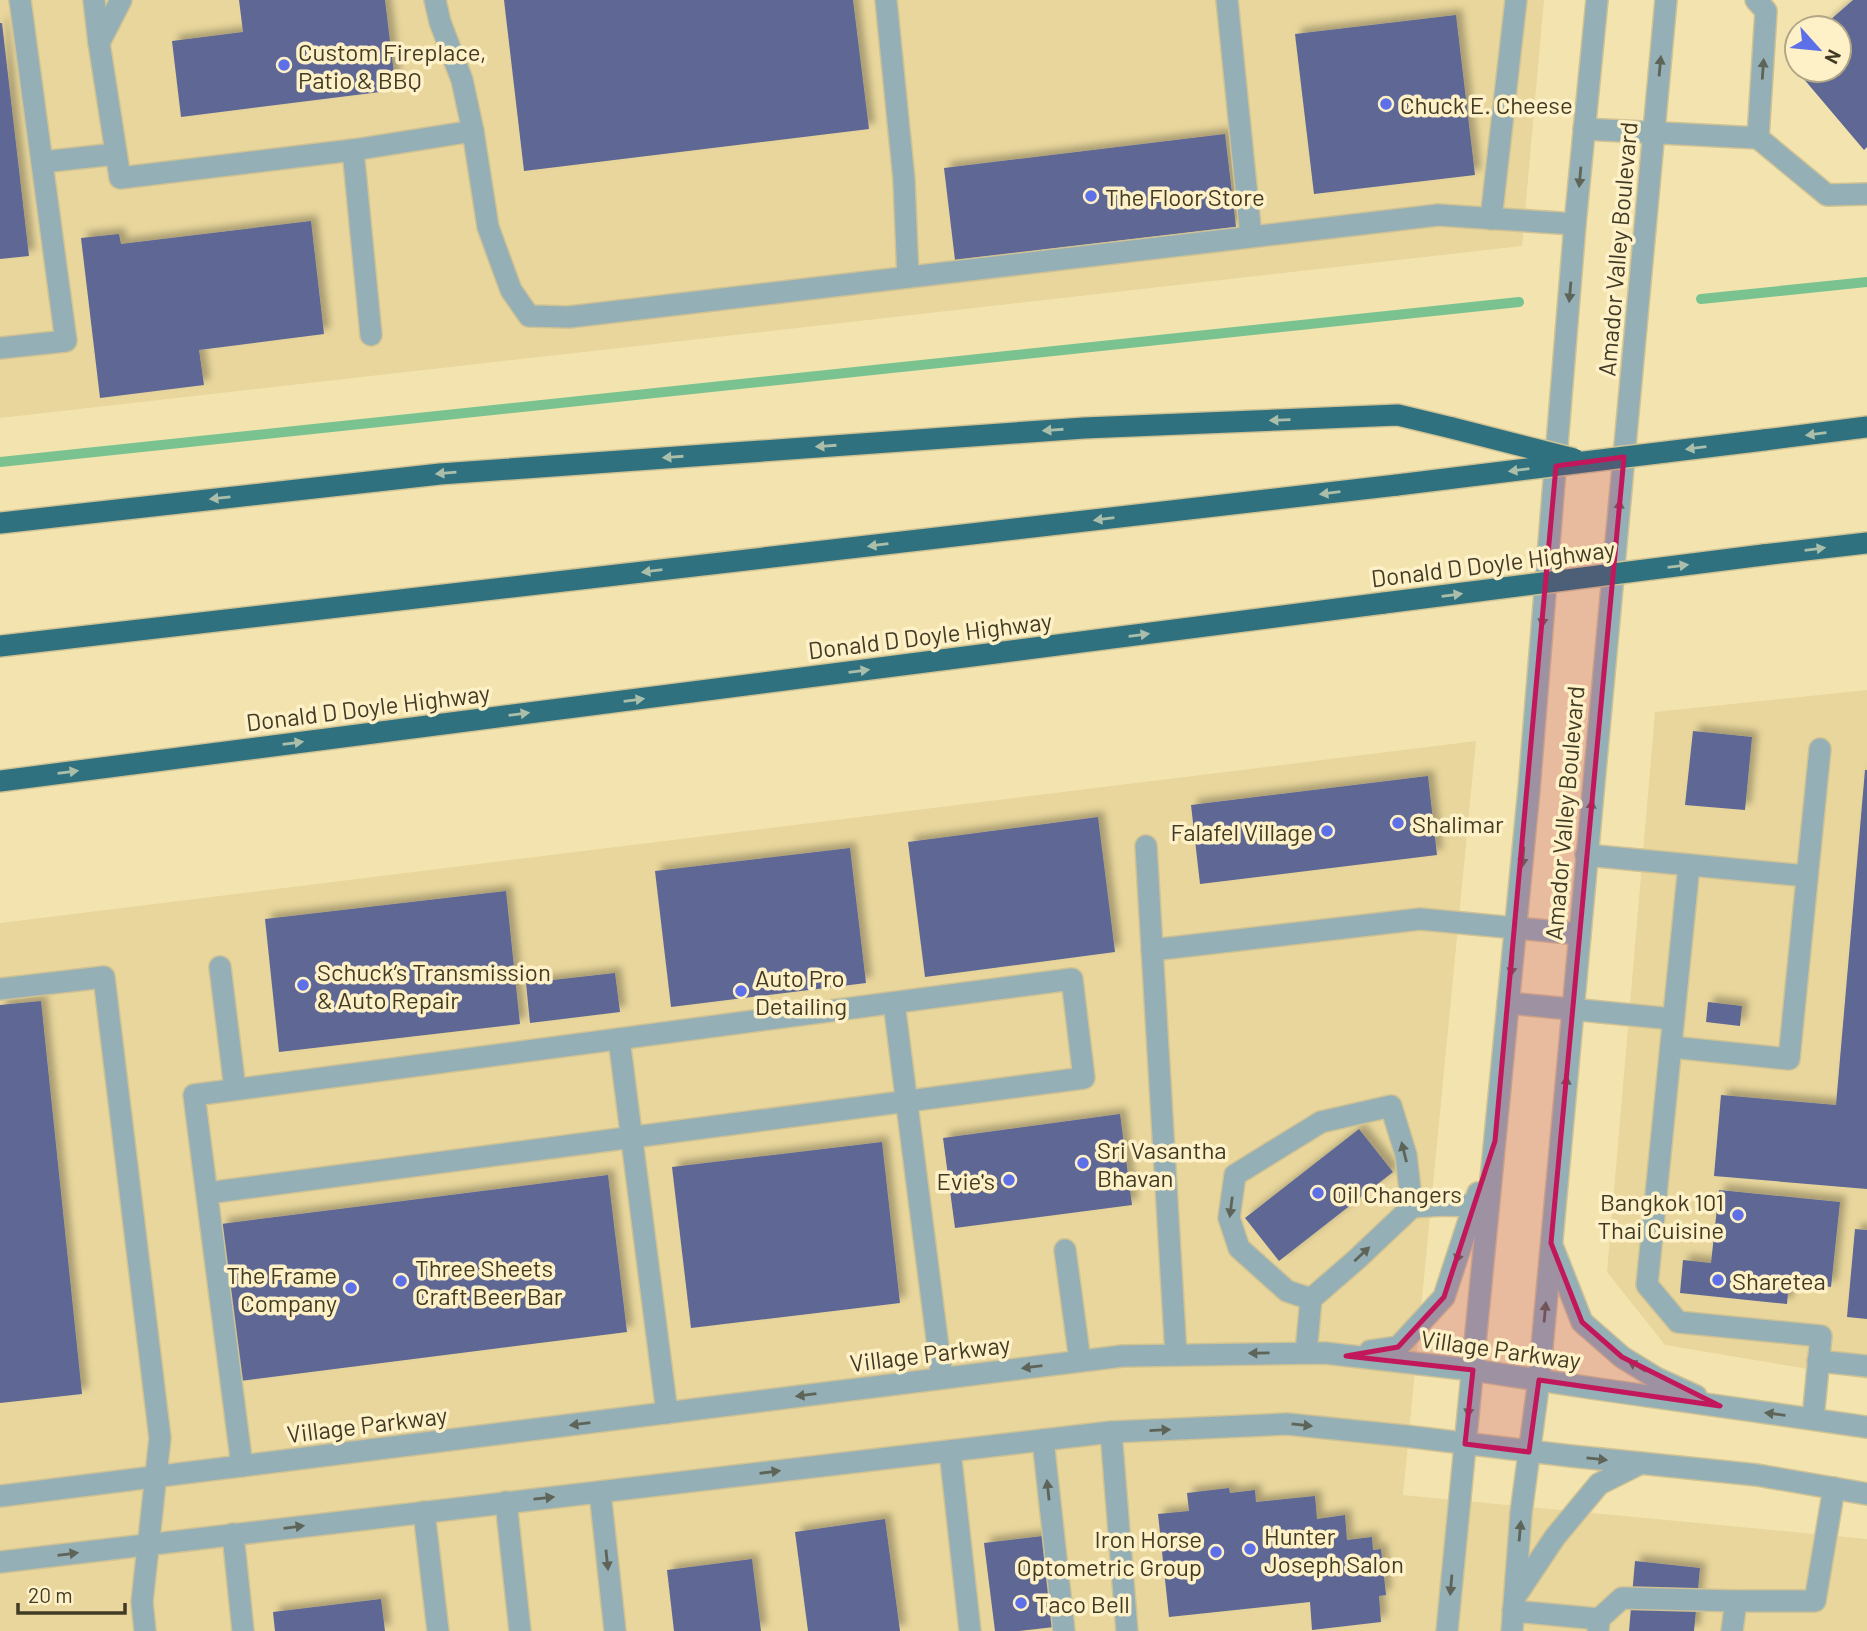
<svg xmlns="http://www.w3.org/2000/svg" width="1867" height="1631" viewBox="0 0 1867 1631" font-family="Barlow,sans-serif">
  <defs>
    <filter id="shadow"><feDropShadow dx="6" dy="-6" stdDeviation="3.5" flood-color="#0004"/></filter>
  </defs>
  <rect width="100%" height="100%" fill="#f3e4af"/>
  <g fill="#e8d69c">
    <polygon points="0,0 1544,0 1522,246 0,418"/>
    <polygon points="1867,690 1867,1379 1665,1345 1607,1272 1655,712"/>
    <polygon points="1476,741 1403,1495 1867,1539 1867,1631 0,1631 0,923"/>
  </g>
  <g fill="none" stroke-linecap="round" stroke-linejoin="round">
    <g stroke="#7ac290" stroke-width="10">
      <polyline points="1701,299 1867,282"/>
      <polyline points="0,462 1519,302"/>
    </g>
  </g>
  <g fill="#5e6894" filter="url(#shadow)">
    <polygon points="239,0 385,0 396,90 181,117 172,41 243,32"/>
    <polygon points="504,0 853,0 869,129 524,171"/>
    <polygon points="1853,0 1867,0 1867,147 1864,150 1786,58 1797,48 1797,70 1839,70 1839,28 1821,28"/>
    <polygon points="1456,15 1475,175 1314,194 1295,34"/>
    <polygon points="0,23 2,23 29,256 0,259"/>
    <polygon points="1225,134 1236,227 955,260 944,168"/>
    <polygon points="311,221 324,334 199,350 204,385 100,398 81,238 119,234 121,244"/>
    <polygon points="1693,731 1752,737 1745,810 1685,805"/>
    <polygon points="1865,770 1867,770 1867,1189 1714,1176 1721,1095 1836,1105"/>
    <polygon points="1428,776 1437,855 1200,884 1191,805"/>
    <polygon points="1098,817 1115,952 925,977 908,842"/>
    <polygon points="850,848 866,983 671,1007 655,871"/>
    <polygon points="506,891 520,1024 279,1052 265,919"/>
    <polygon points="615,973 620,1012 530,1023 526,983"/>
    <polygon points="41,1001 82,1394 0,1403 0,1005"/>
    <polygon points="1708,1002 1742,1006 1740,1026 1706,1022"/>
    <polygon points="1120,1114 1132,1205 955,1228 943,1138"/>
    <polygon points="1359,1129 1393,1172 1279,1261 1245,1218"/>
    <polygon points="882,1142 900,1303 691,1328 672,1167"/>
    <polygon points="608,1175 627,1332 240,1381 221,1224"/>
    <polygon points="1719,1190 1840,1202 1831,1287 1789,1282 1787,1304 1680,1293 1683,1260 1711,1263"/>
    <polygon points="1855,1229 1867,1230 1867,1319 1847,1317"/>
    <polygon points="1229,1488 1230,1493 1255,1490 1256,1502 1315,1496 1317,1519 1345,1515 1347,1540 1372,1537 1373,1550 1381,1549 1386,1595 1379,1596 1381,1622 1312,1630 1310,1602 1169,1617 1158,1514 1189,1511 1187,1493"/>
    <polygon points="885,1519 900,1631 808,1631 795,1532"/>
    <polygon points="1043,1536 1054,1627 1019,1631 995,1631 984,1543"/>
    <polygon points="752,1559 761,1631 674,1631 667,1570"/>
    <polygon points="1635,1561 1700,1568 1694,1631 1629,1631"/>
    <polygon points="381,1599 385,1631 275,1631 273,1612"/>
  </g>
  <g fill="none" stroke-linecap="round" stroke-linejoin="round">
    <defs>
      <g id="minor">
        <polyline points="94,0 99,43 120,178 353,150 371,335"/>
        <polyline points="435,0 440,22 462,80 473,131 488,227 511,290 529,316 569,317 1438,215 1575,224"/>
        <polyline points="886,0 904,180 908,277"/>
        <polyline points="1227,0 1251,236"/>
        <polyline points="1756,0 1766,11 1758,138"/>
        <polyline points="99,43 121,0"/>
        <polyline points="1584,129 1758,138 1827,195 1867,194"/>
        <polyline points="353,150 473,131"/>
        <polyline points="42,162 116,154"/>
        <polyline points="1491,219 1516,0"/>
        <polyline points="0,348 66,341 20,0"/>
        <polyline points="1146,846 1176,1355"/>
        <polyline points="1586,855 1807,876"/>
        <polyline points="1689,865 1647,1285 1678,1322 1821,1336 1813,1419"/>
        <polyline points="1152,950 1420,919 1580,934"/>
        <polyline points="220,967 235,1089"/>
        <polyline points="0,989 104,977 160,1438 142,1602 145,1631"/>
        <polyline points="894,1003 942,1378"/>
        <polyline points="1508,1003 1673,1019"/>
        <polyline points="619,1039 667,1413"/>
        <polyline points="1671,1047 1789,1059 1820,749"/>
        <polyline points="207,1193 1084,1078 1072,979 194,1095 242,1466"/>
        <polyline points="1553,1248 1582,1322 1622,1357 1656,1378 1696,1396"/>
        <polyline points="1065,1250 1080,1361"/>
        <polyline points="1311,1299 1287,1291 1239,1248 1229,1218 1235,1175 1321,1122 1391,1106 1406,1155 1412,1207 1443,1205 1474,1206"/>
        <polyline points="1370,1351 1398,1347 1444,1297 1478,1193"/>
        <polyline points="1306,1353 1311,1299 1357,1259 1412,1207"/>
        <polyline points="1818,1361 1867,1366"/>
        <polyline points="1111,1432 1127,1631"/>
        <polyline points="1043,1440 1064,1631"/>
        <polyline points="950,1451 970,1631"/>
        <polyline points="600,1492 615,1631"/>
        <polyline points="0,1496 1122,1356 1325,1353 1473,1370 1598,1389 1867,1427"/>
        <polyline points="506,1502 520,1631"/>
        <polyline points="424,1512 438,1631"/>
        <polyline points="233,1534 243,1631"/>
        <polyline points="0,1562 1111,1432 1287,1424 1405,1436 1571,1456 1757,1475 1867,1494"/>
        <polyline points="1517,1594 1555,1537 1599,1484 1641,1463"/>
        <polyline points="1513,1611 1599,1619 1598,1631"/>
        <polyline points="1599,1619 1622,1598 1736,1601"/>
        <polyline points="1447,1631 1529,789 1575,224 1597,0"/>
        <polyline points="1512,1631 1521,1513 1539,1380 1666,0"/>
        <polyline points="1732,1631 1736,1601 1815,1601 1834,1488"/>
      </g>
      <g id="highway">
        <polyline points="1764,440 1867,427"/>
        <polyline points="0,523 440,474 1084,428 1398,415 1452,428"/>
        <polyline points="1763,555 1867,543"/>
        <polyline points="0,646 1397,485"/>
        <polyline points="0,781 1384,603"/>
      </g>
    </defs>
    <use href="#minor" stroke="#cfc294" stroke-width="24"/>
    <use href="#highway" stroke="#cfc294" stroke-width="24"/>
    <use href="#minor" stroke="#94afb5" stroke-width="21"/>
    <use href="#highway" stroke="#2f717f" stroke-width="21"/>
    <defs>
      <g id="highway-bridge">
        <polyline points="1452,428 1574,459"/>
        <polyline points="1397,485 1764,440"/>
        <polyline points="1384,603 1763,555"/>
      </g>
    </defs>
    <use href="#highway-bridge" stroke="#cfc294" stroke-width="24" stroke-linecap="butt"/>
    <use href="#highway-bridge" stroke="#2f717f" stroke-width="21"/>
  </g>
  <defs><path id="oneway-solid" d="M-6-.8H1V-3.2L6.5 0L1 3.2V.8H-6Z" transform="scale(1.75)"/></defs>
  <g fill="#5e6458">
    <use href="#oneway-solid" transform="translate(1660 66) rotate(-85)"/>
    <use href="#oneway-solid" transform="translate(1763 69) rotate(-86)"/>
    <use href="#oneway-solid" transform="translate(1580 177) rotate(95)"/>
    <use href="#oneway-solid" transform="translate(1570 292) rotate(95)"/>
    <use href="#oneway-solid" transform="translate(1619 510) rotate(-85)"/>
    <use href="#oneway-solid" transform="translate(1543 617) rotate(95)"/>
    <use href="#oneway-solid" transform="translate(1591 810) rotate(-85)"/>
    <use href="#oneway-solid" transform="translate(1523 857) rotate(95)"/>
    <use href="#oneway-solid" transform="translate(1512 966) rotate(96)"/>
    <use href="#oneway-solid" transform="translate(1566 1086) rotate(-85)"/>
    <use href="#oneway-solid" transform="translate(1404 1152) rotate(-104)"/>
    <use href="#oneway-solid" transform="translate(1231 1207) rotate(97)"/>
    <use href="#oneway-solid" transform="translate(1459 1253) rotate(108)"/>
    <use href="#oneway-solid" transform="translate(1362 1254) rotate(-43)"/>
    <use href="#oneway-solid" transform="translate(1545 1312) rotate(-85)"/>
    <use href="#oneway-solid" transform="translate(1259 1353) rotate(179)"/>
    <use href="#oneway-solid" transform="translate(1637 1366) rotate(-149)"/>
    <use href="#oneway-solid" transform="translate(1032 1367) rotate(173)"/>
    <use href="#oneway-solid" transform="translate(806 1395) rotate(173)"/>
    <use href="#oneway-solid" transform="translate(1469 1407) rotate(96)"/>
    <use href="#oneway-solid" transform="translate(1775 1414) rotate(-172)"/>
    <use href="#oneway-solid" transform="translate(580 1424) rotate(173)"/>
    <use href="#oneway-solid" transform="translate(1302 1425) rotate(6)"/>
    <use href="#oneway-solid" transform="translate(1160 1430) rotate(-3)"/>
    <use href="#oneway-solid" transform="translate(1597 1459) rotate(6)"/>
    <use href="#oneway-solid" transform="translate(770 1472) rotate(-7)"/>
    <use href="#oneway-solid" transform="translate(1048 1490) rotate(-96)"/>
    <use href="#oneway-solid" transform="translate(544 1498) rotate(-6)"/>
    <use href="#oneway-solid" transform="translate(294 1527) rotate(-7)"/>
    <use href="#oneway-solid" transform="translate(1520 1531) rotate(-85)"/>
    <use href="#oneway-solid" transform="translate(68 1554) rotate(-7)"/>
    <use href="#oneway-solid" transform="translate(607 1560) rotate(84)"/>
    <use href="#oneway-solid" transform="translate(1451 1585) rotate(95)"/>
  </g>
  <g fill="#abbeaa">
    <use href="#oneway-solid" transform="translate(1280 420) rotate(178)"/>
    <use href="#oneway-solid" transform="translate(1053 430) rotate(176)"/>
    <use href="#oneway-solid" transform="translate(1816 434) rotate(173)"/>
    <use href="#oneway-solid" transform="translate(826 446) rotate(176)"/>
    <use href="#oneway-solid" transform="translate(1696 448) rotate(173)"/>
    <use href="#oneway-solid" transform="translate(673 457) rotate(176)"/>
    <use href="#oneway-solid" transform="translate(1519 470) rotate(173)"/>
    <use href="#oneway-solid" transform="translate(446 473) rotate(175)"/>
    <use href="#oneway-solid" transform="translate(1330 493) rotate(173)"/>
    <use href="#oneway-solid" transform="translate(220 498) rotate(174)"/>
    <use href="#oneway-solid" transform="translate(1104 519) rotate(173)"/>
    <use href="#oneway-solid" transform="translate(878 545) rotate(173)"/>
    <use href="#oneway-solid" transform="translate(1815 549) rotate(-7)"/>
    <use href="#oneway-solid" transform="translate(1678 566) rotate(-7)"/>
    <use href="#oneway-solid" transform="translate(652 571) rotate(173)"/>
    <use href="#oneway-solid" transform="translate(1452 595) rotate(-7)"/>
    <use href="#oneway-solid" transform="translate(1139 635) rotate(-7)"/>
    <use href="#oneway-solid" transform="translate(859 671) rotate(-7)"/>
    <use href="#oneway-solid" transform="translate(634 700) rotate(-7)"/>
    <use href="#oneway-solid" transform="translate(519 714) rotate(-7)"/>
    <use href="#oneway-solid" transform="translate(293 743) rotate(-7)"/>
    <use href="#oneway-solid" transform="translate(68 772) rotate(-7)"/>
  </g>
  <path fill="#c2185b" fill-opacity="0.2" stroke="#c2185b" stroke-width="5" stroke-linejoin="round" d="M1624,457L1551,1243L1582,1322L1622,1357L1720,1406L1539,1380L1529,1452L1465,1444L1473,1370L1346,1356L1398,1347L1444,1297L1495,1141L1556,466Z"/>
  <g fill="#5e70e7" stroke="#fef1c7" stroke-width="2.5">
    <circle cx="284" cy="65" r="7"/>
    <circle cx="1386" cy="104" r="7"/>
    <circle cx="1091" cy="196" r="7"/>
    <circle cx="1398" cy="823" r="7"/>
    <circle cx="1327" cy="831" r="7"/>
    <circle cx="303" cy="985" r="7"/>
    <circle cx="741" cy="991" r="7"/>
    <circle cx="1083" cy="1163" r="7"/>
    <circle cx="1009" cy="1180" r="7"/>
    <circle cx="1318" cy="1193" r="7"/>
    <circle cx="1738" cy="1215" r="7"/>
    <circle cx="1718" cy="1280" r="7"/>
    <circle cx="401" cy="1281" r="7"/>
    <circle cx="351" cy="1288" r="7"/>
    <circle cx="1250" cy="1549" r="7"/>
    <circle cx="1216" cy="1552" r="7"/>
    <circle cx="1021" cy="1603" r="7"/>
  </g>
  <g text-anchor="middle" dominant-baseline="central" stroke-width="7" stroke-linejoin="round" paint-order="stroke">
    <g font-size="24" fill="#413b26" stroke="#fef1c7" text-anchor="start">
      <text x="298" y="51">Custom Fireplace,<tspan x="298" dy="28">Patio &amp; BBQ</tspan></text>
      <text x="1400" y="104">Chuck E. Cheese</text>
      <text x="1105" y="196">The Floor Store</text>
      <text x="1412" y="823">Shalimar</text>
      <text x="1313" y="831" text-anchor="end">Falafel Village</text>
      <text x="317" y="971">Schuck’s Transmission<tspan x="317" dy="28">&amp; Auto Repair</tspan></text>
      <text x="755" y="977">Auto Pro<tspan x="755" dy="28">Detailing</tspan></text>
      <text x="1097" y="1149">Sri Vasantha<tspan x="1097" dy="28">Bhavan</tspan></text>
      <text x="995" y="1180" text-anchor="end">Evie's</text>
      <text x="1332" y="1193">Oil Changers</text>
      <text x="1724" y="1201" text-anchor="end">Bangkok 101<tspan x="1724" dy="28">Thai Cuisine</tspan></text>
      <text x="415" y="1267">Three Sheets<tspan x="415" dy="28">Craft Beer Bar</tspan></text>
      <text x="337" y="1274" text-anchor="end">The Frame<tspan x="337" dy="28">Company</tspan></text>
      <text x="1732" y="1280">Sharetea</text>
      <text x="1264" y="1535">Hunter<tspan x="1264" dy="28">Joseph Salon</tspan></text>
      <text x="1202" y="1538" text-anchor="end">Iron Horse<tspan x="1202" dy="28">Optometric Group</tspan></text>
      <text x="1035" y="1603">Taco Bell</text>
    </g>
    <g font-size="24" fill="#413b26" stroke="#fef1c7">
      <text transform="translate(1617 249) rotate(-85)">Amador Valley Boulevard</text>
      <text transform="translate(1493 563) rotate(-7)">Donald D Doyle Highway</text>
      <text transform="translate(930 635) rotate(-7)">Donald D Doyle Highway</text>
      <text transform="translate(368 707) rotate(-7)">Donald D Doyle Highway</text>
      <text transform="translate(1564 813) rotate(-85)">Amador Valley Boulevard</text>
      <text transform="translate(1501 1349) rotate(8)">Village Parkway</text>
      <text transform="translate(930 1353) rotate(-7)">Village Parkway</text>
      <text transform="translate(367 1424) rotate(-7)">Village Parkway</text>
    </g>
  </g>
  <g transform="translate(1818 49) rotate(117)"><circle r="33" fill="#fef1c7" stroke="#b2a887" stroke-width="2"/>
  <path d="M0-5L12 26L0 18L-12 26Z" fill="#5e70e7"/>
  <text y="-10" font-size="19" font-weight="bold" text-anchor="middle" fill="#413b26">N</text>
  </g>
  <path d="M18 1603v10h107v-10" fill="none" stroke="#413b26" stroke-width="3.5"/>
  <text x="28" y="1603" font-size="21" fill="#413b26" stroke="#fef1c7" stroke-width="5" paint-order="stroke">20 m</text>
</svg>
